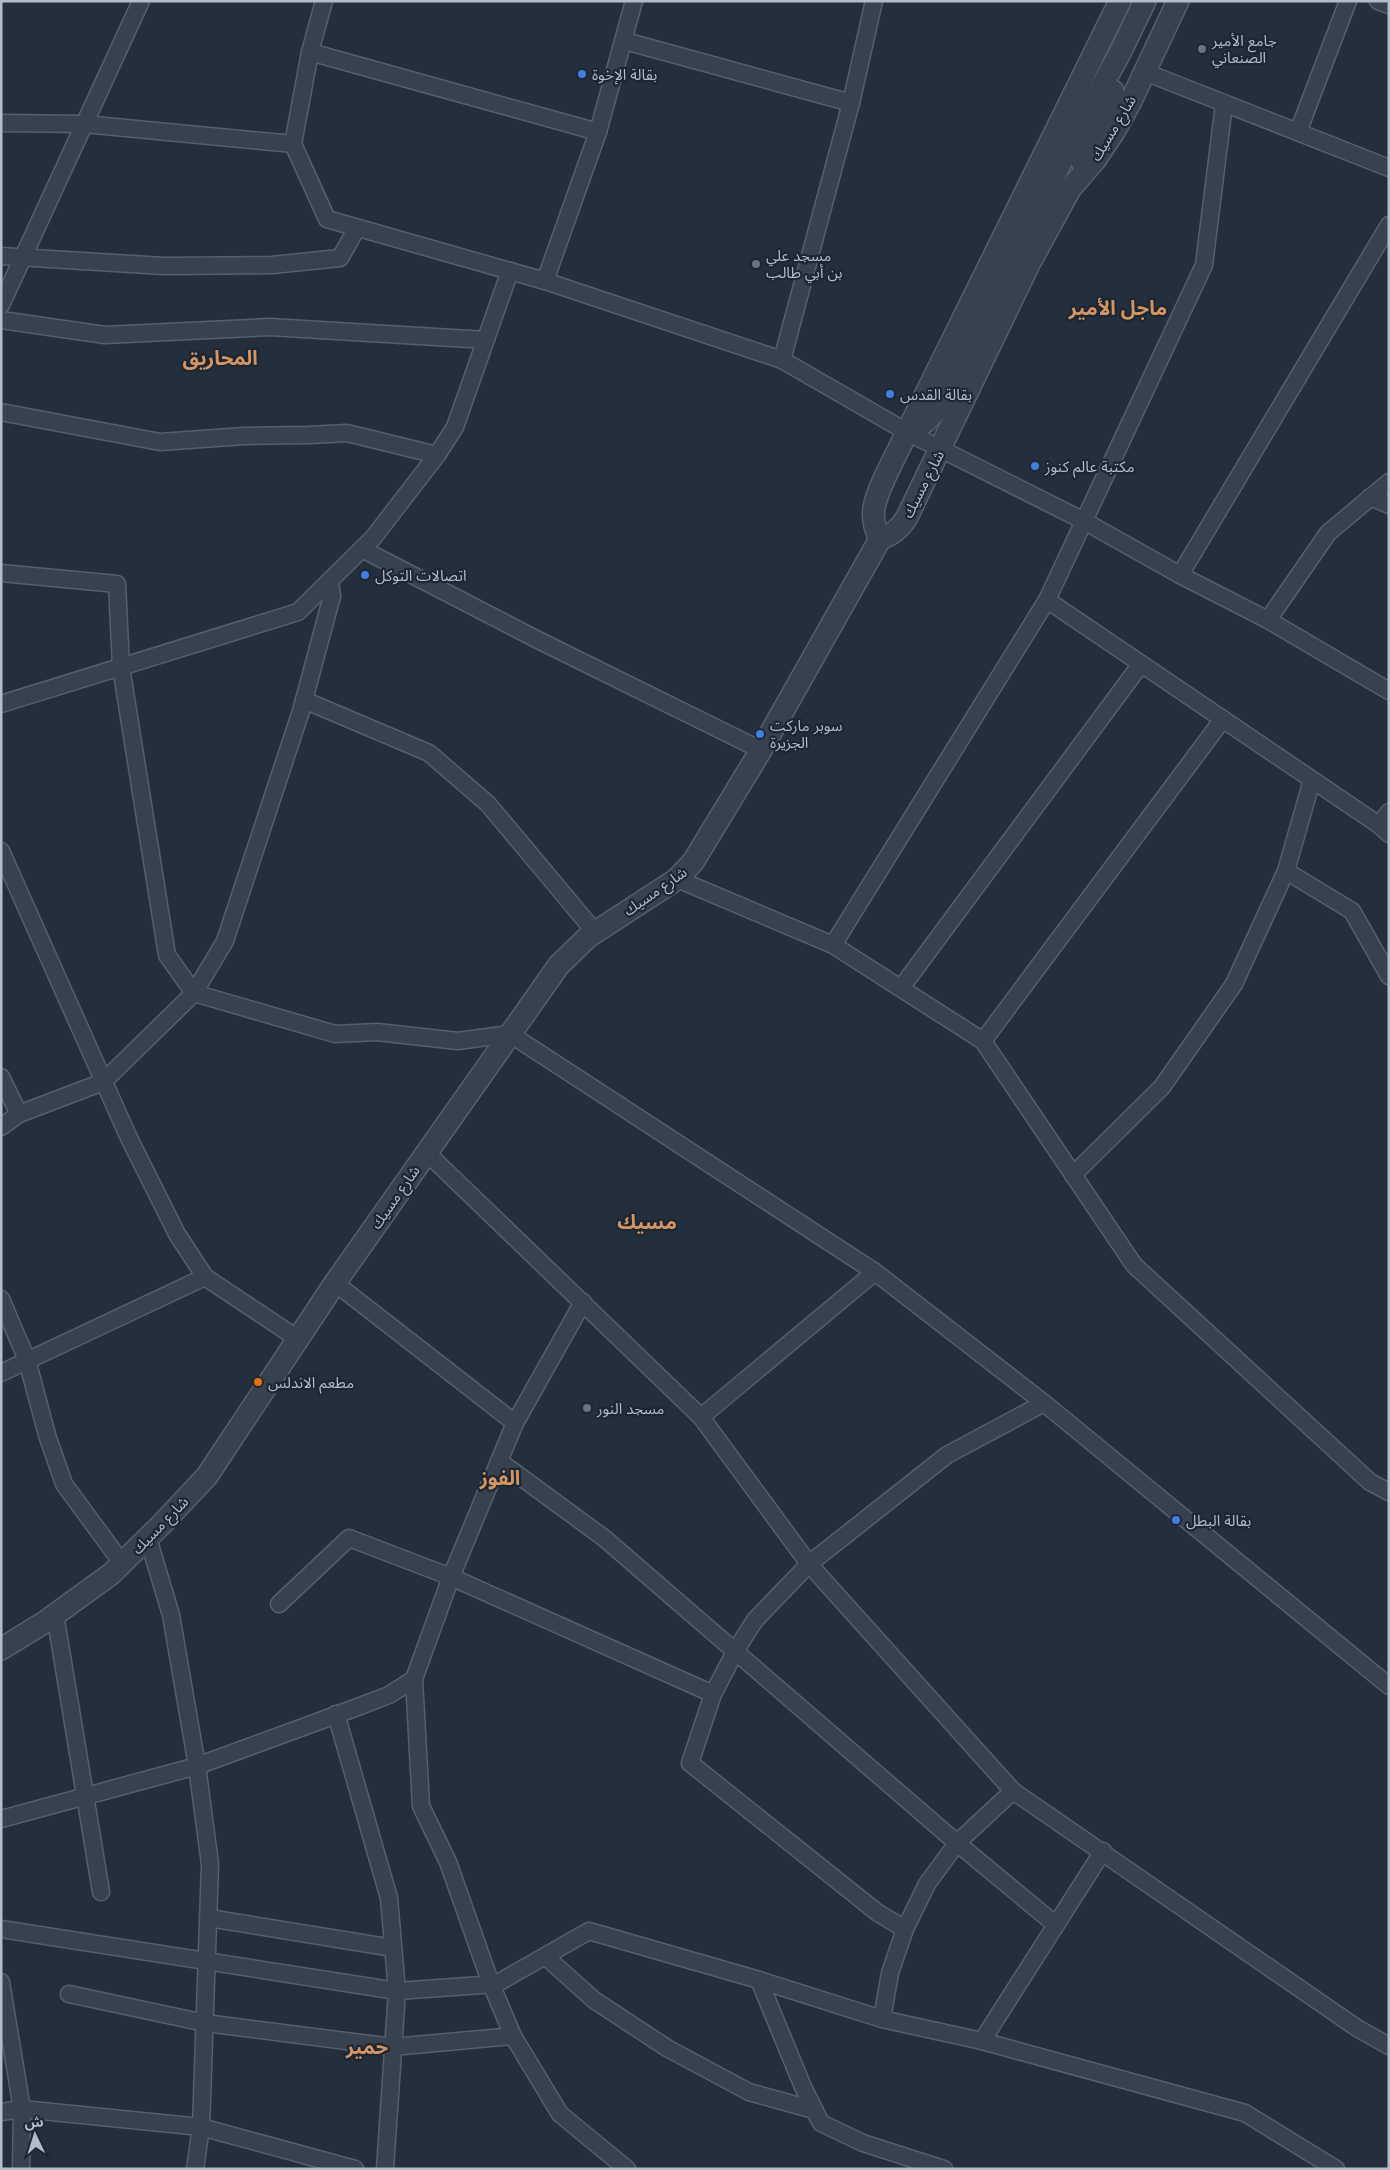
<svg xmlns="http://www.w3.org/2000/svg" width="1390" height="2170" viewBox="0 0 1390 2170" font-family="'PT Sans','Noto Sans Arabic',sans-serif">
  <rect width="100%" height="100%" fill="#242f3e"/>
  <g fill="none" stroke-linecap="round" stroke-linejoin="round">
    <defs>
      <g id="minor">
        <polyline points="324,1 310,52 293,144 327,219 545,281 782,360 907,432 1084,521 1180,575 1268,620 1389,691"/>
        <polyline points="1378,1 1389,5"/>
        <polyline points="625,41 851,103"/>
        <polyline points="310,52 598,132"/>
        <polyline points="1145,72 1389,168"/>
        <polyline points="1,123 84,124 293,144"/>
        <polyline points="1298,132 1348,1"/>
        <polyline points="1,256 164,266 272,265 340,258 357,228"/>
        <polyline points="545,281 598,132 634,1"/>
        <polyline points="1,305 141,1"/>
        <polyline points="1,320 105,335 270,327 486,340"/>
        <polyline points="782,360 851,103 874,1"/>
        <polyline points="1,412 160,442 244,436 309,435 347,433 437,455"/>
        <polyline points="1370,497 1389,505"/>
        <polyline points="362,549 538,640 761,750"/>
        <polyline points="1,573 117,584 121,667 167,955 194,993 335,1034 377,1032 458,1041 510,1034 875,1272 1044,1403 1389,1686"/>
        <polyline points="1180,575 1389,225"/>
        <polyline points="1047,600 1379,825 1389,834"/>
        <polyline points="1268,620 1328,533 1389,482"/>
        <polyline points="304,700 429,753 488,804 595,932"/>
        <polyline points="1,704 298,612 373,538 437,455 455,427 510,271"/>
        <polyline points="1379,825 1389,812"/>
        <polyline points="1,851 129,1138 177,1234 205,1277"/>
        <polyline points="1286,871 1352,911 1389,976"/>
        <polyline points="677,879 833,945 983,1041 1134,1265 1370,1482 1389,1492"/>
        <polyline points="833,945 1047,600 1204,265 1224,104"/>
        <polyline points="901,988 1141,664"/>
        <polyline points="983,1041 1223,719"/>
        <polyline points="1,1077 19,1114"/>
        <polyline points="1,1127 19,1114 103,1082 194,993 225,941 301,711 332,596 330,581"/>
        <polyline points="427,1153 701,1417 809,1564 1013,1791 1357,2028 1389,2046"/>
        <polyline points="1073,1175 1162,1087 1234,984 1286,871 1312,780"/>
        <polyline points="335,1283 515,1423"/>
        <polyline points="1,1299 27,1360 47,1435 64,1484 122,1563"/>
        <polyline points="1,1373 205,1277 298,1339"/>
        <polyline points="701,1417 875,1272"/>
        <polyline points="499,1461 604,1538 957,1843 1056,1925"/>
        <polyline points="148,1538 171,1615 197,1766 210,1864 201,2127 195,2169"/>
        <polyline points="279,1604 349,1538 451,1577 713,1694"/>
        <polyline points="55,1614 101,1892"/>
        <polyline points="414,1679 421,1806 448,1862 491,1984 513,2036 560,2114 627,2169"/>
        <polyline points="336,1714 389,1898 397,1991 385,2169"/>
        <polyline points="1,1819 197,1766 355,1708 389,1695 414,1679 451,1577 515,1423 583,1302"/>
        <polyline points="209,1918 393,1948"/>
        <polyline points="1,1929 397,1991 496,1984 589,1931 759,1980 882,2019 982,2041 1245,2113 1336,2169"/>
        <polyline points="905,1929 878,1913 690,1763 713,1694 736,1650 755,1620 809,1564 947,1455 1044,1403"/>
        <polyline points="545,1956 594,2000 667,2048 749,2092 814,2110"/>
        <polyline points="759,1980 803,2087 821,2123 863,2143 944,2169"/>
        <polyline points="1,1982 22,2109 21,2169"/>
        <polyline points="69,1994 205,2023 393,2047 513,2036"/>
        <polyline points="882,2019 890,1973 905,1929 927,1884 957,1843 1013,1791"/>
        <polyline points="982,2041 1103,1851"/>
        <polyline points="1,2112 22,2109 201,2127 355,2169"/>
      </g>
      <g id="tertiary">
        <polyline points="1082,162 1113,91"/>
        <polyline points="908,432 925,422 939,407 1072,140 1120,53 1145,1"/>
        <path d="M880,539C875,529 872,520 874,508C877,488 898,452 907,432L1120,1"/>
        <path d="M1,1649L45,1622L111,1574L162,1524L207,1476L335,1283L559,965L588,937L677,879L693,862L761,750L880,539C892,535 900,529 907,517L1029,264L1070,189L1095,160L1115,130L1131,101L1178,1"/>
      </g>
    </defs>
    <use href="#minor" stroke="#565f6c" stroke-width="19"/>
    <use href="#tertiary" stroke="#565f6c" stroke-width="24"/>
    <use href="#minor" stroke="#38414e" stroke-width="16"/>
    <use href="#tertiary" stroke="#38414e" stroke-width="21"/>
  </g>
  <g fill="#6b7280" stroke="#1d2633" stroke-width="2">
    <circle cx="1202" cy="49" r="5"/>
    <circle cx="756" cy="264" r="5"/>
    <circle cx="587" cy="1408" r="5"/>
  </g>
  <g fill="#3f7fe0" stroke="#1d2633" stroke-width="2">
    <circle cx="582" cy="74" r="5"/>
    <circle cx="890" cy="394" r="5"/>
    <circle cx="1035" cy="466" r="5"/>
    <circle cx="365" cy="575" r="5"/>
    <circle cx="760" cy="734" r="5"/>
    <circle cx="1176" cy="1520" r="5"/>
  </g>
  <circle fill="#e8710a" stroke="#1d2633" stroke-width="2" cx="258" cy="1382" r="5"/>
  <g text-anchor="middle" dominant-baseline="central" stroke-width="4.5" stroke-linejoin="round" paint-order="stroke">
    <g font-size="15" fill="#b4bcc9" stroke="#1d2633" text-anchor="start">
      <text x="1212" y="40">جامع الأمير<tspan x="1212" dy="17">الصنعاني</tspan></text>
      <text x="592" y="74">بقالة الإخوة</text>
      <text x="766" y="255">مسجد علي<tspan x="766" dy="17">بن أبي طالب</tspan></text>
      <text x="900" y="394">بقالة القدس</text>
      <text x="1045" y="466">مكتبة عالم كنوز</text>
      <text x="375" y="575">اتصالات التوكل</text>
      <text x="770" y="725">سوبر ماركت<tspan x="770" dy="17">الجزيرة</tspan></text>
      <text x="268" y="1382">مطعم الاندلس</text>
      <text x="597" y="1408">مسجد النور</text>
      <text x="1186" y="1520">بقالة البطل</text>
    </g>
    <g font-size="15" fill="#b4bcc9" stroke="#1d2633">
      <text transform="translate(1113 128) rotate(-59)">شارع مسيك</text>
      <text transform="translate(923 484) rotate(-63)">شارع مسيك</text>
      <text transform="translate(655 891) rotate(-35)">شارع مسيك</text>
      <text transform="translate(395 1197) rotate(-55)">شارع مسيك</text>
      <text transform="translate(160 1525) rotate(-46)">شارع مسيك</text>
    </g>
    <g font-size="20" font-weight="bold" fill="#d59563" stroke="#1d2633">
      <text x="1118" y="308">ماجل الأمير</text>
      <text x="220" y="358">المحاريق</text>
      <text x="647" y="1222">مسيك</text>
      <text x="500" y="1478">الفوز</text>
      <text x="367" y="2047">حمير</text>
    </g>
  </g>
  <rect width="1390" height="2170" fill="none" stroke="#b4bcc9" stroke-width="5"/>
  <g transform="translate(35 2135) rotate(356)" stroke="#1d2633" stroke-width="4" paint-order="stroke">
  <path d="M0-4L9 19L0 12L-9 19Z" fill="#b4bcc9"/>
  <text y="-8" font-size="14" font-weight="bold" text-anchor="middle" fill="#b4bcc9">ش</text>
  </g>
</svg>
